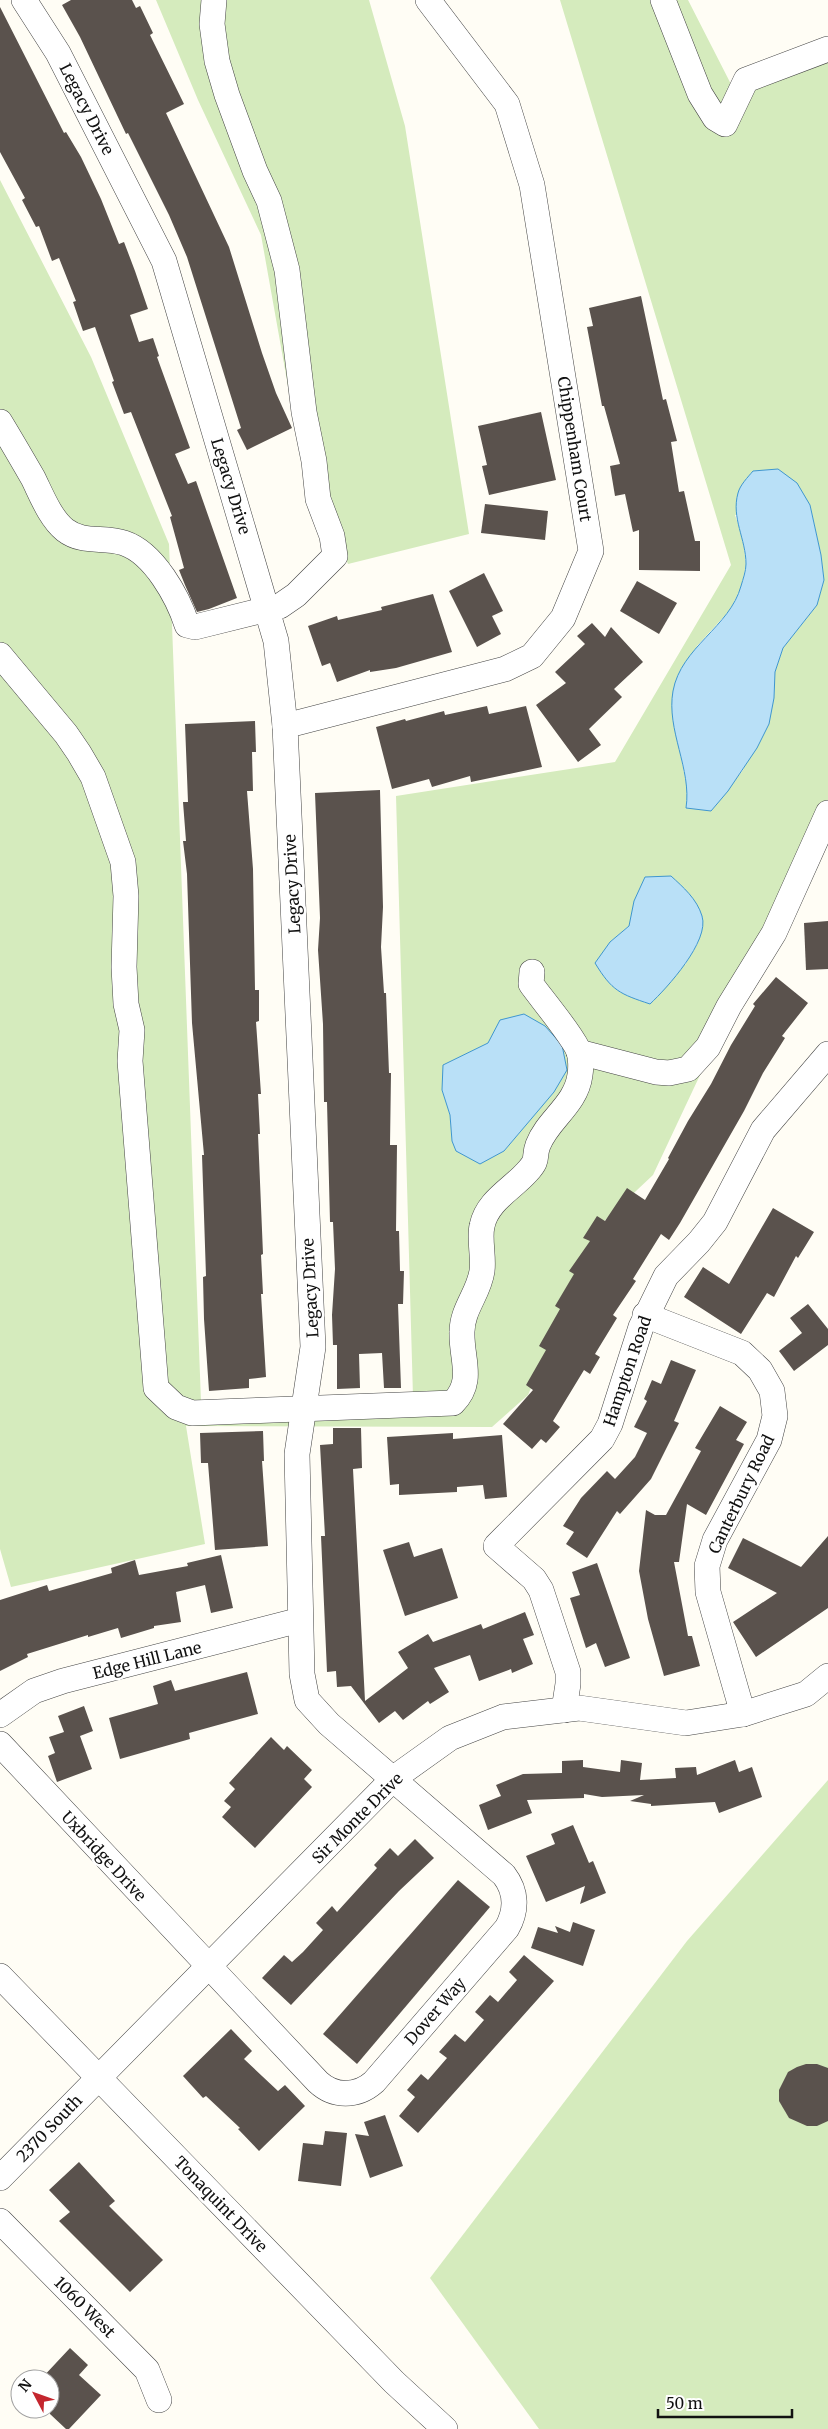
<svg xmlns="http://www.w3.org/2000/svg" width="828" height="2429" viewBox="0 0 828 2429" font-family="Merriweather,serif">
  <rect width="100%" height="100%" fill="#fffdf5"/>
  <g fill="#d5ebbd" fill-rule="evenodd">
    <polygon points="156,0 369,0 405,126 469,534 348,564 296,431 261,235 198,100"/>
    <path d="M560,0H688L736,94L828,40V803L653,1175L602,1223L528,1395L492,1427L186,1426L205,1544L11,1587L0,1549V180L91,357L169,544L201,1402L413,1397L396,796L615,762L731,565ZM810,505L821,555L824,580L817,605L783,648L775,672L774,698L743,770L711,811L686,807L688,793L673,717L697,646L730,610L741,588L746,565L743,538L735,515ZM703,917L698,943L685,965L610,942L629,926ZM488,1043L521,1131L504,1151L452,1141L450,1115L442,1090L444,1065Z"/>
    <polygon points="828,1780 828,2429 539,2429 430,2278 687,1941"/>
  </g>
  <g fill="#b9e0f7" stroke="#3f96cf">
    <path d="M778,469L797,483L810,505L821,555L824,580L817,605L783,648L775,672L774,698L769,724L757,748L728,791L711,811L686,808C692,769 666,730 673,691C681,647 730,627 741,586C743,579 746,571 746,564C746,539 731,518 738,493C740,485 748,477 753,471Z"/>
    <path d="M671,876C683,887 697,899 702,916C710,941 667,988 650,1004C620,994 612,991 595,963L610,942L629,926L634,901L645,877Z"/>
    <polygon points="524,1014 545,1026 562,1045 567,1070 554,1092 504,1151 480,1164 456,1151 452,1141 450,1115 442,1090 443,1065 488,1043 500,1020"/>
  </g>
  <g fill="#5a524d">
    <polygon points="71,0 132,0 136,8 140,6 153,33 150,35 184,104 166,113 229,247 262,353 276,393 292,428 247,450 237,430 241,428 187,257 169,215 128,133 126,134 80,37 62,5"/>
    <polygon points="0,7 64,133 66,132 81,157 101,199 119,244 124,242 135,271 148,309 130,315 139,342 153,338 159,356 157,357 190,448 175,454 188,484 196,481 237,598 209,609 197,612 185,585 179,570 184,568 170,517 172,516 131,412 124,414 112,382 114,381 95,327 83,331 73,302 76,301 59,258 52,261 39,226 36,227 22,200 25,198 0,152"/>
    <polygon points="641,296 663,400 666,399 677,441 671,442 679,492 684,491 695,541 700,541 700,571 639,570 639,530 633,532 625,494 615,496 610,466 620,464 604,406 602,406 587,327 593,326 589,308"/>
    <polygon points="541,412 556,480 489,495 482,466 487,465 478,426"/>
    <polygon points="485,504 548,511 545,540 481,533"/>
    <polygon points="484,573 503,611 492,616 501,634 477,647 449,591"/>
    <polygon points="637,581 677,603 659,634 620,611"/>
    <polygon points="433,594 452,652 396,668 370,672 370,670 337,682 330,663 322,666 308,626 337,616 338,620 382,610 381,607"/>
    <polygon points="592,623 605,637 611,627 643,662 614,689 622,697 589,729 601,745 578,762 536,705 566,683 555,672 585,644 577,636"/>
    <polygon points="487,706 489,714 526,706 542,767 471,782 470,776 432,787 429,779 392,789 376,727 405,719 406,721 444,711 445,715"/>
    <polygon points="255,721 256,752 252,752 253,791 247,791 253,869 255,990 259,990 259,1021 256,1022 261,1094 258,1094 260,1134 258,1134 263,1254 261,1255 263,1294 261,1294 266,1377 249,1379 249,1388 209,1391 204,1319 203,1277 206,1276 202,1155 204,1155 192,1023 187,874 183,841 186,841 183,802 188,802 185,724"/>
    <polygon points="380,790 383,907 381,947 384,993 386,993 389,1073 391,1073 390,1145 397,1145 396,1231 399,1231 400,1271 404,1271 403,1304 398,1304 401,1388 384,1388 382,1353 359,1354 360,1388 337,1389 337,1345 333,1345 332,1315 335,1269 333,1222 330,1222 327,1102 324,1102 323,1024 318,950 320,918 315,793"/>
    <polygon points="828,921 828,969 806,970 804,923"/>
    <polygon points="776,977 808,1003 782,1036 785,1038 763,1073 744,1111 680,1223 669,1240 661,1234 633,1279 636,1281 613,1315 617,1318 595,1354 600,1357 590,1374 584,1370 553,1421 560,1427 546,1443 541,1439 532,1449 503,1424 533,1390 526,1385 546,1350 539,1346 560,1309 555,1306 574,1274 569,1271 590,1241 583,1238 597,1216 605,1221 627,1188 645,1200 669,1159 668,1158 688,1121 711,1084 731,1045 755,1006 753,1004"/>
    <polygon points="773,1208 814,1232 798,1258 796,1256 774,1297 767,1293 741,1334 684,1297 703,1267 729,1284"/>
    <polygon points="808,1304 828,1329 828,1345 794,1371 779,1351 802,1333 790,1318"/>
    <polygon points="671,1360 696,1370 674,1421 679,1423 651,1479 620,1514 617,1511 587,1558 566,1544 574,1532 563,1526 581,1498 607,1471 615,1479 635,1457 647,1433 634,1427 647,1401 644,1399 652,1380 661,1384"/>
    <polygon points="720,1406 747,1422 736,1440 744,1444 706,1515 687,1504 679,1562 674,1562 688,1636 692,1636 700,1666 664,1676 648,1619 639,1571 646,1510 655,1515 666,1515 701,1451 695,1448"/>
    <polygon points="333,1428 361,1428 362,1468 353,1469 365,1701 408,1668 398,1652 428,1634 433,1642 481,1624 483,1629 525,1612 534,1635 523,1639 533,1664 512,1673 511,1669 479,1681 470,1655 434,1668 449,1692 430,1704 428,1701 403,1720 395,1711 379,1723 351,1686 337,1687 336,1671 327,1672 321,1536 325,1536 320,1445 333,1444"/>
    <polygon points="263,1431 264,1461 262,1461 268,1546 215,1550 208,1463 201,1463 200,1433"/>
    <polygon points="453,1433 453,1439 502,1435 507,1497 485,1499 483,1485 457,1487 457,1492 399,1495 399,1484 390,1485 387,1437"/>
    <polygon points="828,1536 828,1608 756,1657 733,1622 777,1593 728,1568 743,1538 801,1567"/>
    <polygon points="409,1542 414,1557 442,1548 458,1598 405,1616 383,1550"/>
    <polygon points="221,1555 233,1608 211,1613 205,1585 176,1592 181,1622 154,1626 154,1628 121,1638 118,1628 88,1637 88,1635 27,1654 28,1657 0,1671 0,1600 47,1585 49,1591 112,1573 111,1568 135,1560 139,1575 188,1566 187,1563"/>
    <polygon points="597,1563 630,1658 605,1667 596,1643 586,1648 570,1598 580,1595 572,1572"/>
    <polygon points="247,1672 258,1714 189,1733 190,1739 120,1759 109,1718 158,1704 153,1686 171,1680 175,1691"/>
    <polygon points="84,1706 93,1731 80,1736 92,1769 57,1782 48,1756 55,1753 49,1737 64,1732 58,1716"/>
    <polygon points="271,1737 284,1750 287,1746 312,1770 304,1779 312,1787 255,1848 222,1817 231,1807 224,1801 235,1789 229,1783"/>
    <polygon points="583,1760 583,1767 620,1772 621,1760 642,1763 640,1780 676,1778 675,1768 696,1767 697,1775 735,1760 739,1772 752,1767 762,1797 719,1813 715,1802 651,1806 651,1804 630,1801 644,1795 602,1797 584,1794 584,1798 527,1800 532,1813 488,1830 479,1805 501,1796 496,1785 523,1774 562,1773 562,1761"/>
    <polygon points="573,1825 589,1863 593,1861 606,1893 580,1904 585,1886 546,1902 526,1856 555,1844 551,1834"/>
    <polygon points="415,1839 434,1858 399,1891 291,2005 262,1978 284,1955 292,1962 303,1952 323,1930 316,1923 332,1906 337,1912 377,1868 374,1865 390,1848 398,1856"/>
    <polygon points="458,1880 490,1907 357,2064 323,2034"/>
    <polygon points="573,1922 595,1930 583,1966 531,1948 538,1927 558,1933 555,1926 570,1932"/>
    <polygon points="524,1955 554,1981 418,2133 399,2116 415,2097 407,2090 421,2074 428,2080 447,2058 439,2052 455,2034 465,2042 484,2020 475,2012 490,1995 498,2002 517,1980 509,1972"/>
    <polygon points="231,2029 252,2051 244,2059 278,2091 285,2085 305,2106 259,2151 238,2129 240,2128 206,2096 203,2098 183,2076"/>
    <polygon points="806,2064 817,2064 828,2068 828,2121 817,2126 807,2126 789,2118 779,2101 779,2090 788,2072 797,2067"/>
    <polygon points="385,2115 403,2166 370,2178 355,2134 369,2136 364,2122"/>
    <polygon points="325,2131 347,2133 341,2186 298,2181 303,2143 323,2145"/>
    <polygon points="79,2162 115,2201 109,2206 163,2260 130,2292 59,2221 70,2212 49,2190"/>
    <polygon points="70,2348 88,2365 79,2375 101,2395 69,2429 66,2429 50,2414 50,2379 41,2379"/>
  </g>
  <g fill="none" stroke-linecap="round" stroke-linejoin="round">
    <defs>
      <g id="minor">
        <polyline points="663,0 700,94 715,118 725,124 746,80 828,49"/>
        <path d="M0,422C11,440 22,459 33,478C41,494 50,518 65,530C83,544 104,536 124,543C154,553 178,597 187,625L195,627L280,606L296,595L335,556L332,536L318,499L314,461L304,412L287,270L269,201L255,171L227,95L217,61L212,24L214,0"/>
        <path d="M0,655L66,734L79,753L93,777L123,862L126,896L124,967L126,1004L132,1030L130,1061L156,1388L176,1407L192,1413L453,1403C475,1381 461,1359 462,1332C462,1309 479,1293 482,1271C484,1257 479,1239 482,1226C487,1201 512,1189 527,1172C540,1158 533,1158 538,1145C548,1119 576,1105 580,1075C581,1069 581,1058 579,1052C575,1039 541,998 531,984L532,972"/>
        <polyline points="285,726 505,669 532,656 563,618 591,551 532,185 507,104 428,0"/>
        <polyline points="579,1052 656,1072 669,1073 688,1069 708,1047 729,1006 774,933 828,813"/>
        <polyline points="645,1315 742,1353 760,1370 772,1391 775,1416 769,1440 715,1540 707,1566 708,1592 743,1714"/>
        <polyline points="564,1710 568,1684 568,1672 541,1590 534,1579 496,1546 602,1439 610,1424 641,1327 666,1276 699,1242 715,1222 763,1130 828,1054"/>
        <polyline points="0,1715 34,1691 63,1681 300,1620"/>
        <path d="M0,1744L318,2082C334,2097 357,2097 374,2082L507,1928C517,1910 517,1892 504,1875L329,1724L307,1700L302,1674L297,1454L313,1347L285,726L276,641L164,261L58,53L24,0"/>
        <polyline points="0,1976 394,2382 445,2429"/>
        <polyline points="0,2178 394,1778 450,1738 503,1717 579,1708 686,1723 743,1714 806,1694 828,1676"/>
        <polyline points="0,2221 147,2370 159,2400"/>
      </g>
    </defs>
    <use href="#minor" stroke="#444" stroke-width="26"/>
    <use href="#minor" stroke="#fff" stroke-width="25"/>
  </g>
  <g text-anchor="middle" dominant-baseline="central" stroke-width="5" stroke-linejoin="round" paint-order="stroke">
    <g font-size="16" fill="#111" stroke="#fff">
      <text transform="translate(87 109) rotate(63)">Legacy Drive</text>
      <text transform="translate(575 449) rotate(81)">Chippenham Court</text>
      <text transform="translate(231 486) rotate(73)">Legacy Drive</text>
      <text transform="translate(292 884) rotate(-93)">Legacy Drive</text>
      <text transform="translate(310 1288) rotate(-93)">Legacy Drive</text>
      <text transform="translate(627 1371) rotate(-71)">Hampton Road</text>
      <text transform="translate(741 1494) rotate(-64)">Canterbury Road</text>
      <text transform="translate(147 1660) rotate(-14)">Edge Hill Lane</text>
      <text transform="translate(357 1818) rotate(-45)">Sir Monte Drive</text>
      <text transform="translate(104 1856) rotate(47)">Uxbridge Drive</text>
      <text transform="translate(435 2011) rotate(-49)">Dover Way</text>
      <text transform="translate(49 2128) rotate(-46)">2370 South</text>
      <text transform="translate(221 2204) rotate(46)">Tonaquint Drive</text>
      <text transform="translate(85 2307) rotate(45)">1060 West</text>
    </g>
  </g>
  <g transform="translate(35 2394) rotate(311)"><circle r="24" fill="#ffffff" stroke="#a0a0a0"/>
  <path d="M0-4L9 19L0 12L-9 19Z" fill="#c4262e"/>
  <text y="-8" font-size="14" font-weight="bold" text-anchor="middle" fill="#111111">N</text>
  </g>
  <path d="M658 2409v8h134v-8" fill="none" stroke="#111111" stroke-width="2.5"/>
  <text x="666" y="2409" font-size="15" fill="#111111" stroke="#ffffff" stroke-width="4" paint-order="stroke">50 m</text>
</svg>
